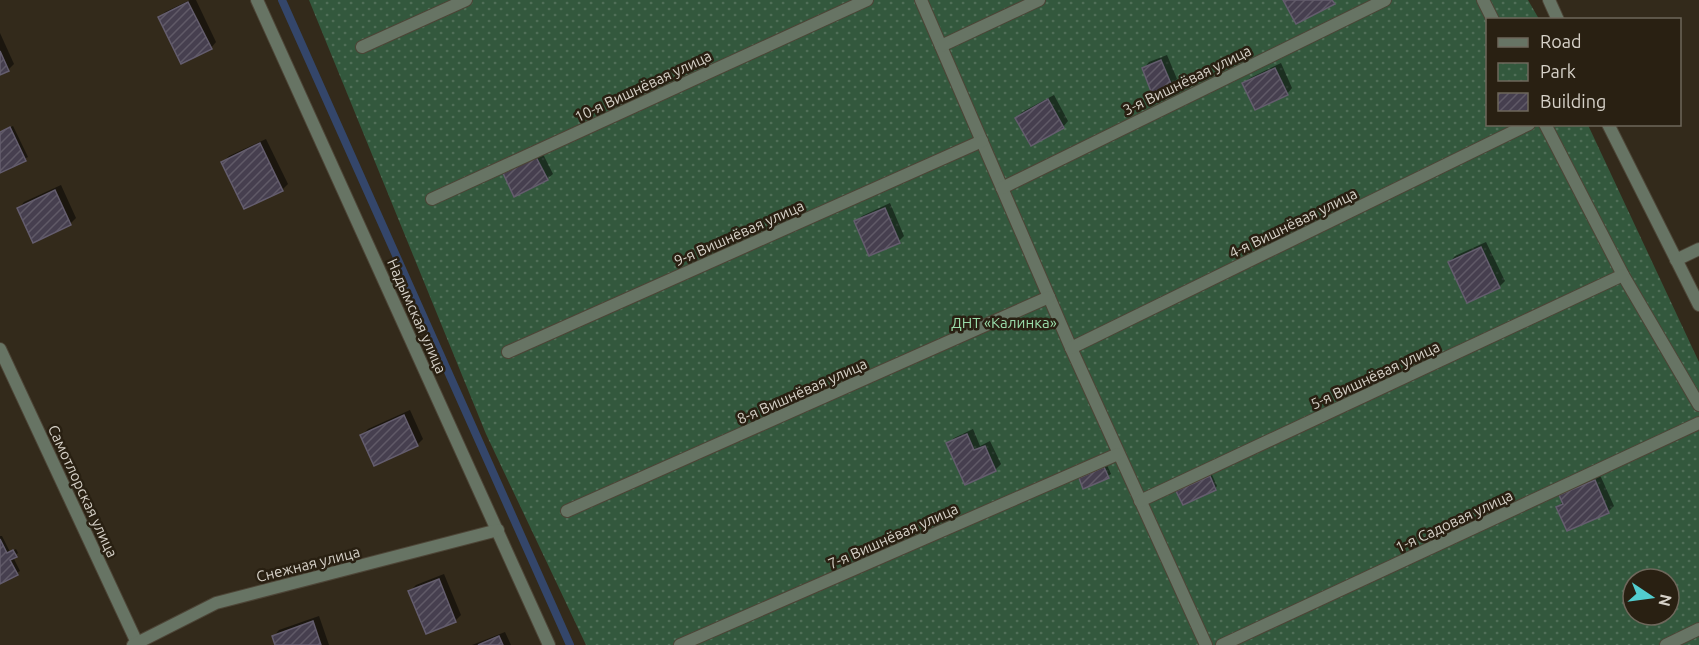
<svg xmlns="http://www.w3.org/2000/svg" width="1699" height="645" viewBox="0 0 1699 645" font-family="Ubuntu,sans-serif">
  <defs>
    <pattern id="park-dots" width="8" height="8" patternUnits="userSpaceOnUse" patternTransform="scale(1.5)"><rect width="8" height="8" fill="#33583d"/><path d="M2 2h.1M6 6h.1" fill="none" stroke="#506f58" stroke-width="1.8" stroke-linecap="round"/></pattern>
    <pattern id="building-hatch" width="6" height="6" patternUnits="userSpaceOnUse" patternTransform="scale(1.5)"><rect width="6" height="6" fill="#463f4f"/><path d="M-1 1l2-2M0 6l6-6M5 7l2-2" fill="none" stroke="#605a67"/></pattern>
  </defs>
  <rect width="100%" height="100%" fill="#332a1b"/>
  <path fill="url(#park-dots)" fill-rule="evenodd" d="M309,0H1528L1539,19L1488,20V124L1588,125L1699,362V645H586L486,434ZM1633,579H1669V615H1633Z"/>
  <g fill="#0007">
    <polygon points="190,0 196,0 216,42 211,48 160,18 165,12"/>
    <polygon points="0,33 14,64 9,69 0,73"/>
    <polygon points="1167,55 1177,79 1171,85 1144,68 1149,62"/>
    <polygon points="1281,63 1292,88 1287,94 1244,83 1250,78"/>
    <polygon points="1054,95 1068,121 1063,127 1017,118 1022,112"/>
    <polygon points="13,126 28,157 0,172 0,132"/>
    <polygon points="266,139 288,184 282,190 223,162 229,156"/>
    <polygon points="542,152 553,174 547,179 504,174"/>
    <polygon points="61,185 76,218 70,224 34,241 19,208 24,202"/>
    <polygon points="890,203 904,236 899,241 856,222 862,216"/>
    <polygon points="1486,242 1505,281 1499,287 1450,262 1455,256"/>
    <polygon points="410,410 423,439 417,445 362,435 368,429"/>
    <polygon points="973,429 980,446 990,441 1001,464 995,470 948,444 954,438"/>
    <polygon points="1107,465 1111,474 1108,476 1080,478"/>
    <polygon points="1212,475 1217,486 1215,489 1178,491"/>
    <polygon points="1600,475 1614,506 1608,512 1558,507 1563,501 1561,495 1566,490"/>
    <polygon points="0,536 2,536 10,552 16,549 18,553 13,557 20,571 0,583"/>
    <polygon points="444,574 461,615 455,621 410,591 416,585"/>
    <polygon points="319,616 329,645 277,645 274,636 279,630"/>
    <polygon points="505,632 511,645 472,645"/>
  </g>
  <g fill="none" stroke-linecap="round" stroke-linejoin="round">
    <polyline stroke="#34466a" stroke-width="8" points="282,0 570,645"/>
  </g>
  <g fill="url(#building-hatch)" stroke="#645d6e" stroke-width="1.5">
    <polygon points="1283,0 1332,0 1335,4 1296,24"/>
    <polygon points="188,2 212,49 181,64 158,17"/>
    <polygon points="0,51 9,71 0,75"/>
    <polygon points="1161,60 1172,86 1152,94 1142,68"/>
    <polygon points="1275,68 1288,95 1255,110 1242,83"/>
    <polygon points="1048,99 1064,128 1031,146 1015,118"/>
    <polygon points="10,127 26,161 0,173 0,132"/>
    <polygon points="260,143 283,191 244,209 221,162"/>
    <polygon points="536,157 548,180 514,197 503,173"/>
    <polygon points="55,190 71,225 33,243 17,208"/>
    <polygon points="885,208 900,243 869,256 854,221"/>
    <polygon points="1481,247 1500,288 1467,303 1448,262"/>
    <polygon points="404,415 418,446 374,466 360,435"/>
    <polygon points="967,434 974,450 985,446 996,471 965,485 946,443"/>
    <polygon points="1104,467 1109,478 1083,489 1079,478"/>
    <polygon points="1210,476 1216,490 1183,505 1176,491"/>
    <polygon points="1595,480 1609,513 1567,531 1556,507 1563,504 1559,495"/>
    <polygon points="0,539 7,553 13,550 17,557 10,560 18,575 0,584"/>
    <polygon points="439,579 456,622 426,634 408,591"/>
    <polygon points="313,621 321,645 275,645 272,636"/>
    <polygon points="499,636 503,645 478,645"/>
  </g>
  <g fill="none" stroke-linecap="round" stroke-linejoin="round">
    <defs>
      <g id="service">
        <polyline points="1483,0 1493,20"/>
        <polyline points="1545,124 1623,275 1699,405"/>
        <polyline points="1676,260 1699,249"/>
      </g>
      <g id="minor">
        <polyline points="257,0 549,645"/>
        <polyline points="921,0 1071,348 1206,645"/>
        <polyline points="1549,0 1558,20"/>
        <polyline points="941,46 1039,0"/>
        <polyline points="362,47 466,0"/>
        <polyline points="1608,124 1699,305"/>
        <polyline points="1002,188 1385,0"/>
        <polyline points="432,199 867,0"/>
        <polyline points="1071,348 1529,124"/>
        <polyline points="0,349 138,645"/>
        <polyline points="508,352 982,141"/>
        <polyline points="1140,501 1623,275"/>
        <polyline points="567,511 1049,297"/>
        <polyline points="133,645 216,603 498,530"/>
        <polyline points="680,645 1118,454"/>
        <polyline points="1222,645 1699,423"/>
        <polyline points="1666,645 1699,629"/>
      </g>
    </defs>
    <use href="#service" stroke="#4d4537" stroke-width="14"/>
    <use href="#minor" stroke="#4d4537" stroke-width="14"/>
    <use href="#service" stroke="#677464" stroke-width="12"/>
    <use href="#minor" stroke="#677464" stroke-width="12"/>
  </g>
  <g text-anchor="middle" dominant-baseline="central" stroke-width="5" stroke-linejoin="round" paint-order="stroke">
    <g font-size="15" fill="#d6d1c8" stroke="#292012">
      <text transform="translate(1187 80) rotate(-26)">3-я Вишнёвая улица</text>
      <text transform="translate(643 86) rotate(-25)">10-я Вишнёвая улица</text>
      <text transform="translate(1293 223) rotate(-26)">4-я Вишнёвая улица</text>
      <text transform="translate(739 233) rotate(-24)">9-я Вишнёвая улица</text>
      <text transform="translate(417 316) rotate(66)">Надымская улица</text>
      <text transform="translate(1375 375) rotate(-25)">5-я Вишнёвая улица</text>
      <text transform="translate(802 391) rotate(-24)">8-я Вишнёвая улица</text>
      <text transform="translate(83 491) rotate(65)">Самотлорская улица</text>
      <text transform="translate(1454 521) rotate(-25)">1-я Садовая улица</text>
      <text transform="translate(893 536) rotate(-24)">7-я Вишнёвая улица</text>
      <text transform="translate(308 564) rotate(-14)">Снежная улица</text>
    </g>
    <g font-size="15" fill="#9adcaa" stroke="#292012">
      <text x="1004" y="322">ДНТ «Калинка»</text>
    </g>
  </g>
  <rect x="1486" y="18" width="195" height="108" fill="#292012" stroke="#6e675b" stroke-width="1.5"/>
  <rect x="1498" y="38" width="30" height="9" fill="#677464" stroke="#6e675b" stroke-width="1.5"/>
  <text x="1540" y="48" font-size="18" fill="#d6d1c8">Road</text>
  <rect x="1498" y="63" width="30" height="18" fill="url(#park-dots)" stroke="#6e675b" stroke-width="1.5"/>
  <text x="1540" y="78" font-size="18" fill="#d6d1c8">Park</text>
  <rect x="1498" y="93" width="30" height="18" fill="url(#building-hatch)" stroke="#6e675b" stroke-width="1.5"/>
  <text x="1540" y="108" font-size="18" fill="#d6d1c8">Building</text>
  <g transform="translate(1651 597) rotate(103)"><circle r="28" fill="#292012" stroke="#6e675b" stroke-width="1.5"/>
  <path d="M0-4.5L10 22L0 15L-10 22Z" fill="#52cdcf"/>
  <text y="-9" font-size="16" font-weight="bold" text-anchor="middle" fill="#d6d1c8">N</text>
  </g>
</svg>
